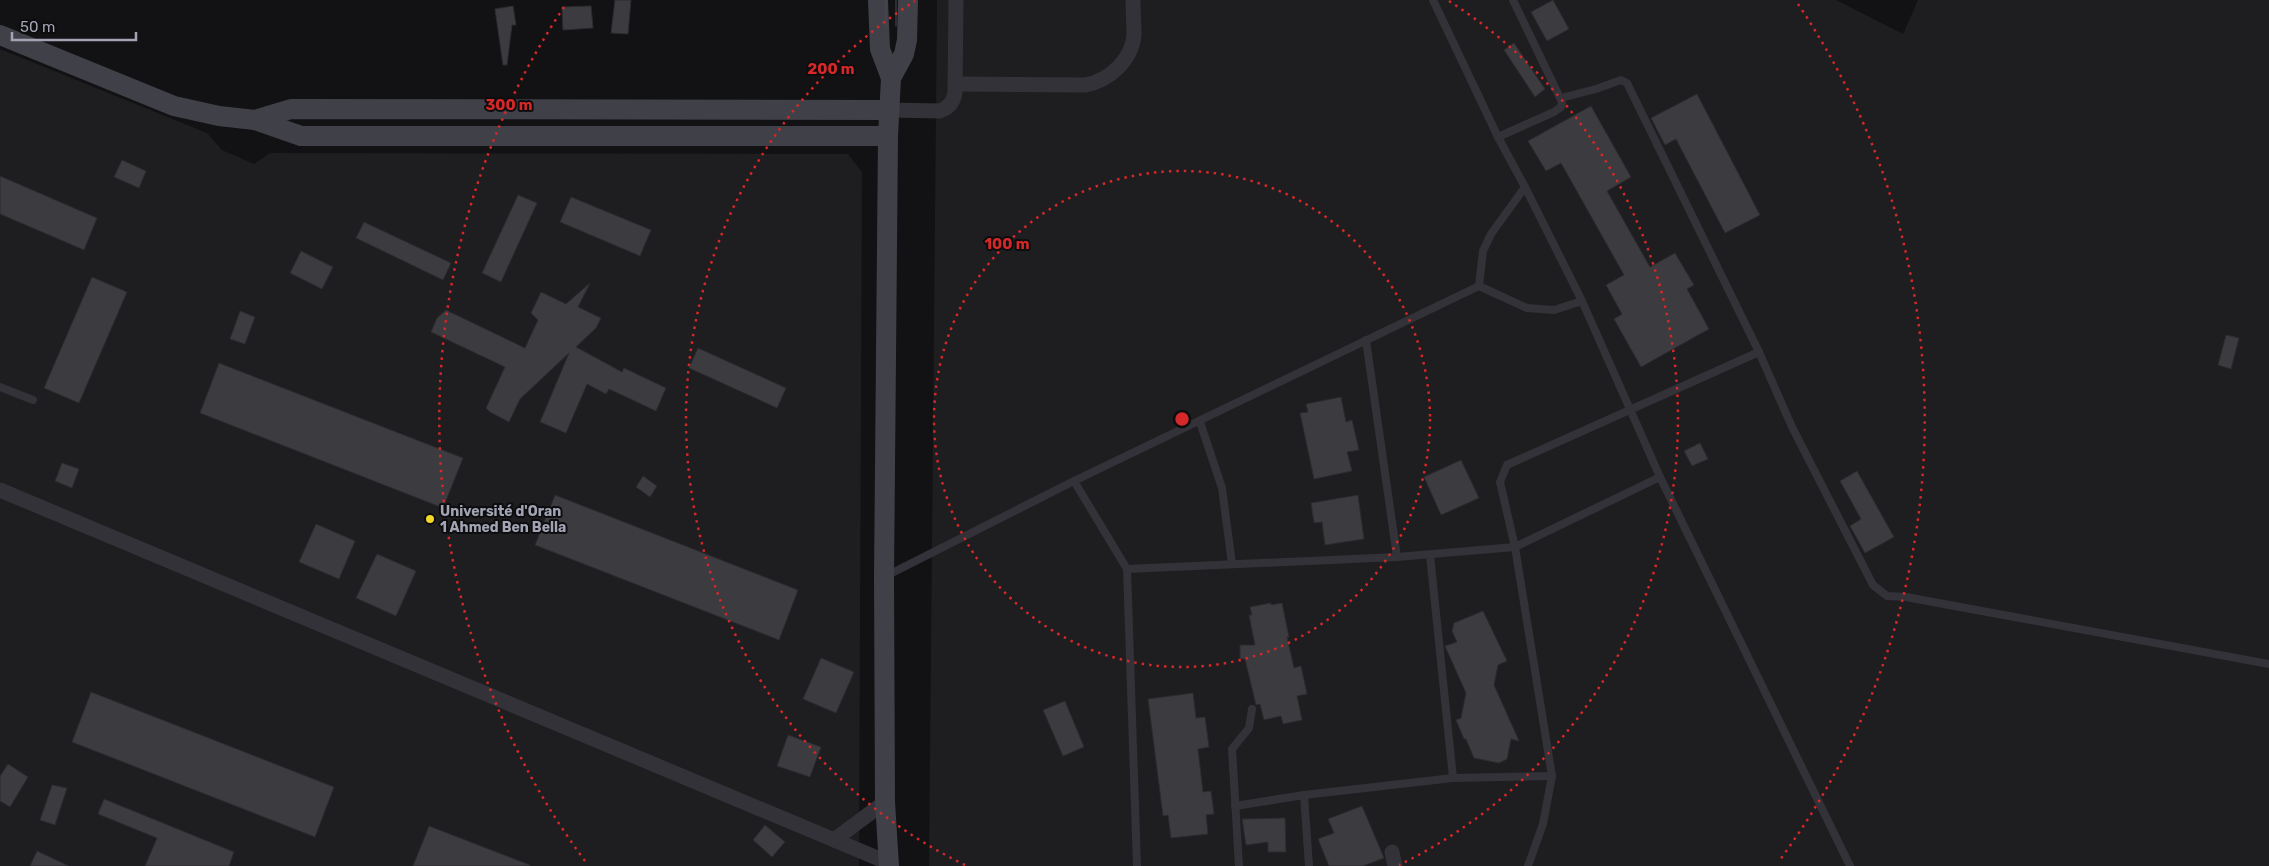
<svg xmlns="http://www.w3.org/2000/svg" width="2269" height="866" viewBox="0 0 2269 866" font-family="Rubik,sans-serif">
  <rect width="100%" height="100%" fill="#121113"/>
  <g fill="#1e1d20">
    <polygon points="937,0 1836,0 1903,34 1918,0 2269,0 2269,866 929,866"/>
    <polygon points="0,49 207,133 222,150 254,164 270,153 848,154 862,172 859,866 0,866"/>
  </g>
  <g fill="#3c3b40" stroke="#2c2b2f">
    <polygon points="615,0 631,0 628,34 611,33"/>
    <polygon points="1553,0 1569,29 1547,41 1531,12"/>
    <polygon points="513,6 516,25 512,25 507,65 503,65 495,9"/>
    <polygon points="591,6 593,28 563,30 562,7"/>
    <polygon points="1514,43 1545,89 1535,97 1504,50"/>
    <polygon points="1697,94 1760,215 1725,233 1676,139 1665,145 1651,118"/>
    <polygon points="1591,106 1631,177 1607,191 1650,267 1675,253 1694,285 1687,289 1709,329 1641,367 1614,319 1622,314 1606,285 1624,275 1561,163 1546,171 1528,141"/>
    <polygon points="122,160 146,171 139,188 114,177"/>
    <polygon points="0,176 97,218 84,250 0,214"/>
    <polygon points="518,195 537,203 501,282 482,273"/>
    <polygon points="571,197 651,230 640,256 560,222"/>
    <polygon points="364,222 451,263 443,280 356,238"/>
    <polygon points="301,251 333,267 322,289 290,273"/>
    <polygon points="92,277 127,292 79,403 44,388"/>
    <polygon points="590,283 578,307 601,318 596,328 576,347 622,372 624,368 666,388 656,411 609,389 606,394 587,384 566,433 540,422 569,353 520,399 509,422 490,412 486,408 505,367 431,332 437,318 446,310 525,348 538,320 531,313 541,292 566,304"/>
    <polygon points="240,311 255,317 245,344 230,339"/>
    <polygon points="2226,335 2239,338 2231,369 2218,365"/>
    <polygon points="698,348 786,388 777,408 689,368"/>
    <polygon points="219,363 463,458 443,508 200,413"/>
    <polygon points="1341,397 1346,422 1352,420 1359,450 1347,452 1352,471 1314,479 1300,413 1308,412 1306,404"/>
    <polygon points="1700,443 1708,459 1692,466 1684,451"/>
    <polygon points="1461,460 1479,498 1441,515 1424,477"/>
    <polygon points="62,463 79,469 72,488 55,481"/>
    <polygon points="1857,471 1894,537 1865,553 1850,526 1861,519 1840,481"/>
    <polygon points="643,476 657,486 650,497 636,487"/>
    <polygon points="555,495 798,590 779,640 535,545"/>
    <polygon points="1358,495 1364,539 1325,545 1322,522 1314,523 1311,503"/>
    <polygon points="316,524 355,541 339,579 299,562"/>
    <polygon points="377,554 416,571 396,616 356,598"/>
    <polygon points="1271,603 1271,605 1282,603 1289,637 1287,637 1294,668 1301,666 1307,694 1297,696 1302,720 1283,724 1281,716 1264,720 1260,704 1256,705 1245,659 1240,659 1240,645 1255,645 1249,615 1252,615 1250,607"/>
    <polygon points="1483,611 1507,661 1498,665 1494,685 1519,741 1511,739 1507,759 1499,763 1474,758 1466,739 1464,739 1456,720 1461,718 1466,693 1445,646 1457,642 1452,631 1454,623"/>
    <polygon points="821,658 854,672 836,713 803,699"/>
    <polygon points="91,692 334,787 315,837 72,742"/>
    <polygon points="1193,693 1196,718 1205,717 1209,747 1198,749 1203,792 1211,791 1214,814 1206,815 1208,834 1171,838 1168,815 1163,816 1148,699"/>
    <polygon points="1065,701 1084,747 1063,756 1043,710"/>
    <polygon points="788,735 821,747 810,777 777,766"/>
    <polygon points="8,764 28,777 10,807 0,801 0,776"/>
    <polygon points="52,785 67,788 55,825 40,820"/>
    <polygon points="104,799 234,852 229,866 145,866 157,838 98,814"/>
    <polygon points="1362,806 1384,858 1363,866 1329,866 1318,839 1334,833 1328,819"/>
    <polygon points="1285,818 1286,852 1268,852 1268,842 1246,845 1242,819"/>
    <polygon points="765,825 785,842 772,857 753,840"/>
    <polygon points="429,826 530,865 530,866 413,866"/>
    <polygon points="37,851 69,866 30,866"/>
  </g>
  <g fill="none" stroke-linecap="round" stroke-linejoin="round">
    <g stroke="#333238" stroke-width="8">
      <polyline points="1433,0 1498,137 1525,187"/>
      <polyline points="1561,98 1596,89 1621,80 1627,83 1759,352 1792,427 1873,585 1887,596 1906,597 2269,664"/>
      <polyline points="1498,137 1554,112 1561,107 1562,102 1513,0"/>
      <polyline points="1479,286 1527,308 1554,310 1582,301"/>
      <polyline points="1366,340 1397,557"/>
      <polyline points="0,387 33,400"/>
      <polyline points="1200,422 1222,488 1232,564"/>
      <polyline points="1074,481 1127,569 1137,866"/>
      <polyline points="1430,555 1453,778"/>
      <polyline points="1127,569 1397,557 1515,547 1500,482 1507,465 1759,352"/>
      <polyline points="886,576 1074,481 1479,286 1483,251 1491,234 1525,187 1582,301 1660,477 1850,866"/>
      <polyline points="1304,795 1309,866"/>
      <polyline points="1235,806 1304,795 1453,778 1552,776"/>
      <polyline points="1239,866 1232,749 1249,728 1252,709"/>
      <polyline points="1528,866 1543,824 1552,776 1515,547 1660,477"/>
    </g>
    <g stroke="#333238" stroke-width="15">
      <path d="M955,84L1085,85C1109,81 1132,60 1134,35C1134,24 1133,12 1133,0"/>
      <path d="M889,110L940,111C949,107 953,103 955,93L956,0"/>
      <polyline points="0,490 889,863"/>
      <polyline points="834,840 885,802"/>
      <polyline points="1392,852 1395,866"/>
    </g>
    <g stroke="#404148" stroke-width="20">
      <polyline points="878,0 880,49 891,78"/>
      <polyline points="0,35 174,106 219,116 255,120 301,136 888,136"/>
      <polyline points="255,120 291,109 889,110"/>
      <polyline points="889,866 885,802 884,577 888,136 891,78 904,54 907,40 908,0"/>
    </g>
    <g stroke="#4b4c53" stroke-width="1">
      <polyline points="886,26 886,0"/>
      <polyline points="896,26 896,0"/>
    </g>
  </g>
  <g fill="none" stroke="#d62828" stroke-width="2.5" stroke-dasharray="2.5 5">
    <circle cx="1182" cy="419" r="248"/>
    <path d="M965 865A496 496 0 0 1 915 1M1449 1A496 496 0 0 1 1399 865"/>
    <path d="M585 861A743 743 0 0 1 566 4M1798 4A743 743 0 0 1 1779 861"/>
  </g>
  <circle fill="#f4d828" stroke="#0d0c0e" stroke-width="2" cx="430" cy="519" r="5"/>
  <g text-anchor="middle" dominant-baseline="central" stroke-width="4" stroke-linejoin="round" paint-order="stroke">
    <g font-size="14" font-weight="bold" fill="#a2a4b4" stroke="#0d0c0e" text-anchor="start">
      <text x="440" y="511">Université d'Oran<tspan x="440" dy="16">1 Ahmed Ben Bella</tspan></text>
    </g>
  </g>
  <circle cx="1182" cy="419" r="8" fill="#d62828" stroke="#0d0c0e" stroke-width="2.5"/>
  <g font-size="15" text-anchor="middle" font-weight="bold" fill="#d62828" stroke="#0d0c0e" stroke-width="4" stroke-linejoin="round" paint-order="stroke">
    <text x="831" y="74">200 m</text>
    <text x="509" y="110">300 m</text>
    <text x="1007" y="249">100 m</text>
  </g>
  <path d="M12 32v8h124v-8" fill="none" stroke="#a2a4b4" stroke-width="2.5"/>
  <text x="20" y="32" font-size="15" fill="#a2a4b4" stroke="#0d0c0e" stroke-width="4" paint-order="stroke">50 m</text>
</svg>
